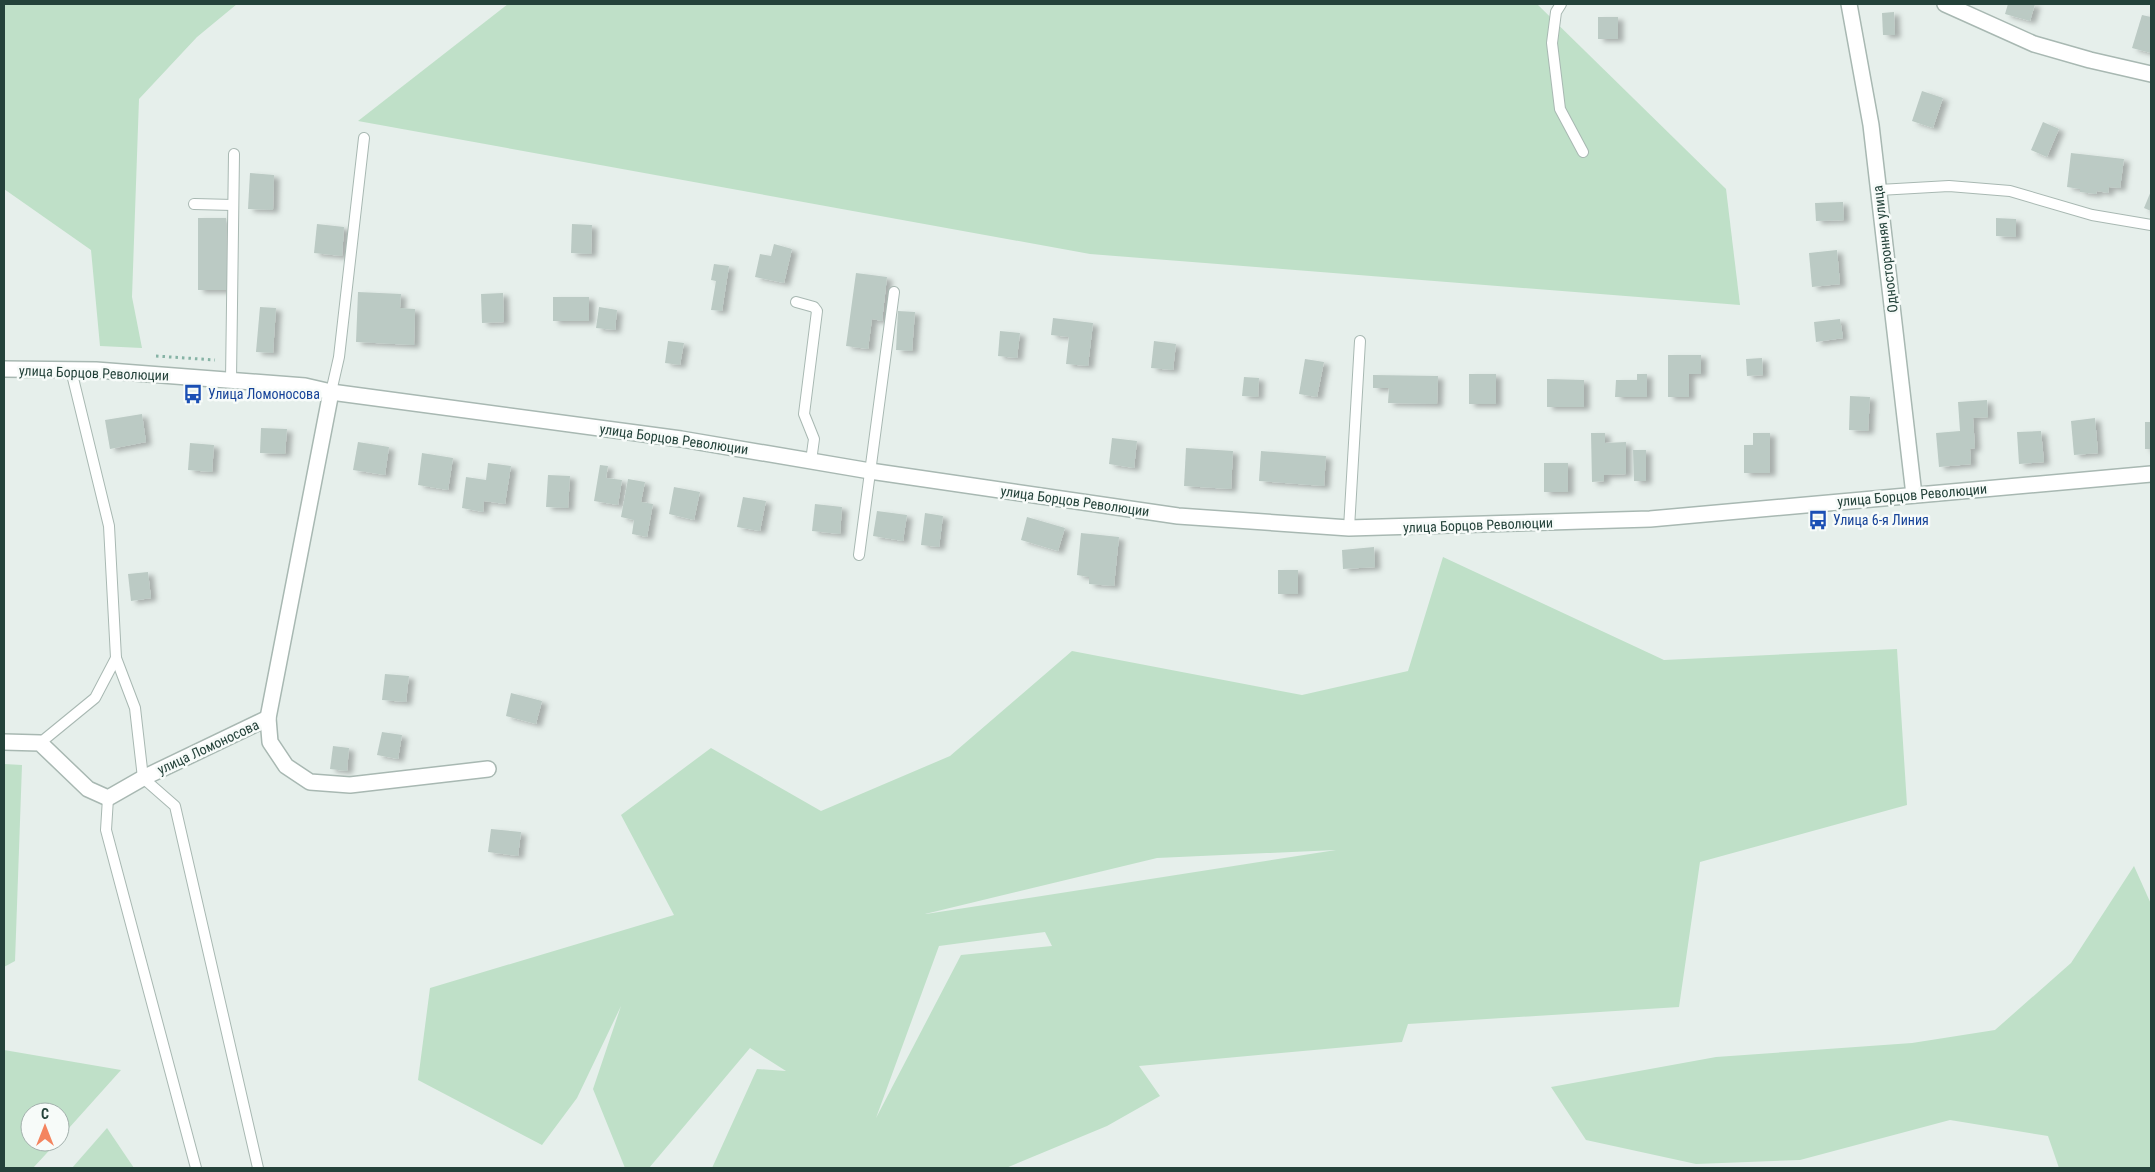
<svg xmlns="http://www.w3.org/2000/svg" width="2155" height="1172" viewBox="0 0 2155 1172" font-family="'Roboto Condensed',sans-serif">
  <defs>
    <filter id="shadow"><feDropShadow dx="5.5" dy="3" stdDeviation="2.5" flood-color="#0004"/></filter>
  </defs>
  <rect width="100%" height="100%" fill="#e6efeb"/>
  <g fill="#bfe0c8" fill-rule="evenodd">
    <polygon points="4,4 237,4 197,37 139,99 132,297 142,348 100,346 91,250 4,189"/>
    <polygon points="508,4 1537,4 1726,189 1740,305 1090,254 358,121"/>
    <path d="M1443,557L1664,660L1897,649L1907,805L1700,862L1679,1007L1408,1024L1402,1042L1139,1066L1160,1096L1107,1126L1006,1168H712L757,1069L786,1071L750,1048L649,1168H625L593,1089L621,1006L577,1098L542,1145L418,1080L430,988L674,915L621,815L711,748L821,811L950,756L1072,651L1302,695L1408,671ZM1336,850L926,914H925L1157,858ZM1045,932L1052,946L961,955L876,1118L939,946Z"/>
    <polygon points="4,764 22,765 15,961 4,967"/>
    <polygon points="2134,866 2151,904 2151,1168 2059,1168 2048,1136 1950,1120 1800,1160 1696,1164 1586,1140 1551,1087 1716,1057 1912,1043 1995,1030 2071,963"/>
    <polygon points="4,1050 121,1070 60,1138 60,1112 30,1112 30,1142 57,1142 33,1168 4,1168"/>
    <polygon points="107,1128 134,1168 72,1168"/>
  </g>
  <g fill="#bbcac4" filter="url(#shadow)">
    <polygon points="2008,4 2035,4 2030,21 2005,14"/>
    <polygon points="1894,12 1895,35 1883,35 1882,13"/>
    <polygon points="2142,15 2151,17 2151,53 2132,48"/>
    <rect x="1598" y="17" width="20" height="22"/>
    <polygon points="1922,91 1943,98 1933,128 1912,121"/>
    <polygon points="2043,122 2059,129 2047,157 2031,150"/>
    <polygon points="2071,153 2124,159 2120,188 2109,187 2108,193 2097,191 2096,194 2080,192 2080,189 2067,187"/>
    <polygon points="250,173 274,175 273,210 248,209"/>
    <polygon points="2151,191 2151,211 2144,208"/>
    <polygon points="1843,202 1844,220 1816,221 1815,203"/>
    <polygon points="198,218 226,218 227,290 198,290"/>
    <polygon points="1996,218 2016,219 2016,237 1996,236"/>
    <polygon points="317,224 344,227 342,256 314,253"/>
    <polygon points="572,224 592,225 591,254 571,253"/>
    <polygon points="774,244 792,249 784,283 755,277 760,254 771,256"/>
    <polygon points="1837,250 1840,284 1812,287 1809,253"/>
    <polygon points="714,264 729,266 722,311 711,310 716,281 711,280"/>
    <polygon points="856,273 887,277 882,321 872,319 868,349 846,346"/>
    <polygon points="358,292 401,294 400,308 415,309 414,345 356,342"/>
    <polygon points="503,293 504,322 482,323 481,294"/>
    <rect x="553" y="297" width="36" height="24"/>
    <polygon points="260,307 276,308 273,353 256,352"/>
    <polygon points="599,307 617,310 615,330 596,328"/>
    <polygon points="898,311 915,312 912,351 896,350"/>
    <polygon points="1053,318 1093,323 1088,366 1066,364 1069,337 1051,335"/>
    <polygon points="1840,319 1843,338 1816,342 1814,322"/>
    <polygon points="1000,331 1020,333 1017,358 998,356"/>
    <polygon points="668,341 684,343 680,365 665,363"/>
    <polygon points="1154,341 1176,344 1173,370 1151,368"/>
    <polygon points="1668,355 1701,355 1701,374 1689,374 1689,397 1668,397"/>
    <polygon points="1762,358 1763,375 1747,376 1746,359"/>
    <polygon points="1305,359 1324,362 1317,397 1299,394"/>
    <rect x="1469" y="374" width="27" height="30"/>
    <polygon points="1637,374 1647,374 1647,397 1615,397 1616,380 1637,380"/>
    <polygon points="1373,375 1438,376 1437,404 1388,403 1389,388 1373,388"/>
    <polygon points="1244,377 1259,378 1258,397 1242,396"/>
    <polygon points="1547,379 1584,380 1584,407 1547,407"/>
    <polygon points="1850,396 1870,397 1868,431 1849,430"/>
    <polygon points="1987,400 1988,417 1973,418 1975,448 1970,449 1971,464 1939,467 1936,433 1960,431 1958,402"/>
    <polygon points="142,414 146,442 110,449 105,420"/>
    <polygon points="2095,418 2098,453 2074,455 2071,421"/>
    <rect x="2145" y="422" width="6" height="27"/>
    <polygon points="261,428 287,429 285,454 260,453"/>
    <polygon points="2041,431 2044,462 2019,464 2017,432"/>
    <polygon points="1591,433 1605,433 1605,443 1626,442 1626,474 1604,475 1604,481 1592,482"/>
    <polygon points="1753,433 1770,433 1770,473 1744,473 1744,445 1753,445"/>
    <polygon points="1112,438 1137,441 1134,468 1109,464"/>
    <polygon points="358,442 389,447 385,475 353,470"/>
    <polygon points="190,443 214,445 212,472 188,470"/>
    <polygon points="1186,448 1233,451 1231,489 1184,486"/>
    <polygon points="1633,450 1646,450 1646,481 1634,481"/>
    <polygon points="1261,451 1326,456 1324,486 1259,481"/>
    <polygon points="422,453 453,458 448,490 418,485"/>
    <polygon points="488,463 511,466 505,504 484,501 483,512 462,508 466,477 486,480"/>
    <rect x="1544" y="463" width="24" height="29"/>
    <polygon points="600,465 608,466 606,478 622,480 618,505 594,501"/>
    <polygon points="548,475 570,476 568,508 546,507"/>
    <polygon points="628,479 645,482 641,502 653,504 647,537 632,534 634,520 621,517"/>
    <polygon points="674,487 700,492 694,520 669,514"/>
    <polygon points="743,497 766,501 760,531 737,527"/>
    <polygon points="815,504 842,507 840,534 812,531"/>
    <polygon points="877,511 907,515 903,541 873,536"/>
    <polygon points="925,513 943,516 939,547 921,545"/>
    <polygon points="1027,517 1065,528 1058,551 1021,540"/>
    <polygon points="1081,533 1119,537 1114,586 1089,584 1089,577 1077,575"/>
    <polygon points="1374,547 1375,567 1343,569 1342,550"/>
    <rect x="1278" y="570" width="20" height="24"/>
    <polygon points="148,572 151,598 131,601 128,574"/>
    <polygon points="385,674 409,676 406,702 382,700"/>
    <polygon points="511,693 542,701 536,724 506,716"/>
    <polygon points="382,732 402,735 398,759 377,755"/>
    <polygon points="333,746 349,748 347,771 330,769"/>
    <polygon points="491,829 521,832 518,856 488,852"/>
  </g>
  <g fill="none" stroke-linecap="round" stroke-linejoin="round">
    <defs>
      <g id="service">
        <polyline points="1561,4 1556,12 1552,43 1560,109 1583,152"/>
        <polyline points="1879,190 1949,186 2010,191 2092,215 2151,225"/>
        <polyline points="194,204 233,205"/>
        <polyline points="796,302 814,307 817,311 804,414 814,439 811,461"/>
        <polyline points="71,370 109,526 116,658 135,708 143,778 175,806 258,1168"/>
        <polyline points="231,380 234,154"/>
        <polyline points="331,392 339,357 364,138"/>
        <polyline points="1349,528 1360,341"/>
        <polyline points="859,555 894,292"/>
        <polyline points="40,743 95,698 116,658"/>
        <polyline points="108,798 106,830 196,1168"/>
      </g>
      <g id="minor">
        <polyline points="1849,4 1871,125 1914,495"/>
        <polyline points="1945,4 2034,44 2090,60 2151,74"/>
        <polyline points="4,369 96,370 305,386 331,392 681,439 870,471 1178,516 1349,528 1650,519 2151,474"/>
        <polyline points="268,718 331,392"/>
        <polyline points="4,742 40,743 88,789 108,798 143,778 268,718 270,742 286,766 310,782 350,785 488,769"/>
      </g>
    </defs>
    <use href="#service" stroke="#a8b8b2" stroke-width="12"/>
    <use href="#minor" stroke="#a8b8b2" stroke-width="18"/>
    <polyline stroke="#86b3a5" stroke-width="3" stroke-dasharray="2.5 4" stroke-linecap="butt" points="156,356 215,360"/>
    <use href="#service" stroke="#fff" stroke-width="10"/>
    <use href="#minor" stroke="#fff" stroke-width="15"/>
  </g>
  <defs>
    <symbol id="bus-bare" viewBox="-9 -9 18 18"><path d="M-5-6H5V4H4V6H2V4H-2V6H-4V4H-5ZM-3.5-4V0h7V-4ZM-3.5 1.2v1.5H-2V1.2ZM2 1.2v1.5H3.5V1.2Z" fill="#1a4fb4" stroke="#f7fbf9" stroke-width="2.5" paint-order="stroke"/></symbol>
  </defs>
  <g fill-rule="evenodd">
    <use href="#bus-bare" x="179" y="380" width="28" height="28"/>
    <use href="#bus-bare" x="1804" y="506" width="28" height="28"/>
  </g>
  <g text-anchor="middle" dominant-baseline="central" stroke-width="5" stroke-linejoin="round" paint-order="stroke">
    <g font-size="14" fill="#24423a" stroke="#f7fbf9">
      <text transform="translate(1885 249) rotate(-97)">Односторонняя улица</text>
      <text transform="translate(94 373) rotate(2)">улица Борцов Революции</text>
      <text transform="translate(674 439) rotate(8)">улица Борцов Революции</text>
      <text transform="translate(1912 495) rotate(-5)">улица Борцов Революции</text>
      <text transform="translate(1075 501) rotate(8)">улица Борцов Революции</text>
      <text transform="translate(1478 525) rotate(-2)">улица Борцов Революции</text>
      <text transform="translate(208 747) rotate(-25)">улица Ломоносова</text>
    </g>
    <g font-size="14" fill="#164399" stroke="#f7fbf9" text-anchor="start">
      <text x="208" y="394">Улица Ломоносова</text>
      <text x="1833" y="520">Улица 6-я Линия</text>
    </g>
  </g>
  <rect width="2155" height="1172" fill="none" stroke="#24423a" stroke-width="10"/>
  <g transform="translate(45 1127)"><circle r="24" fill="#f7fbf9" stroke="#a3b1ad"/>
  <path d="M0-4L9 19L0 12L-9 19Z" fill="#f4845f"/>
  <text y="-8" font-size="14" font-weight="bold" text-anchor="middle" fill="#24423a">С</text>
  </g>
</svg>
